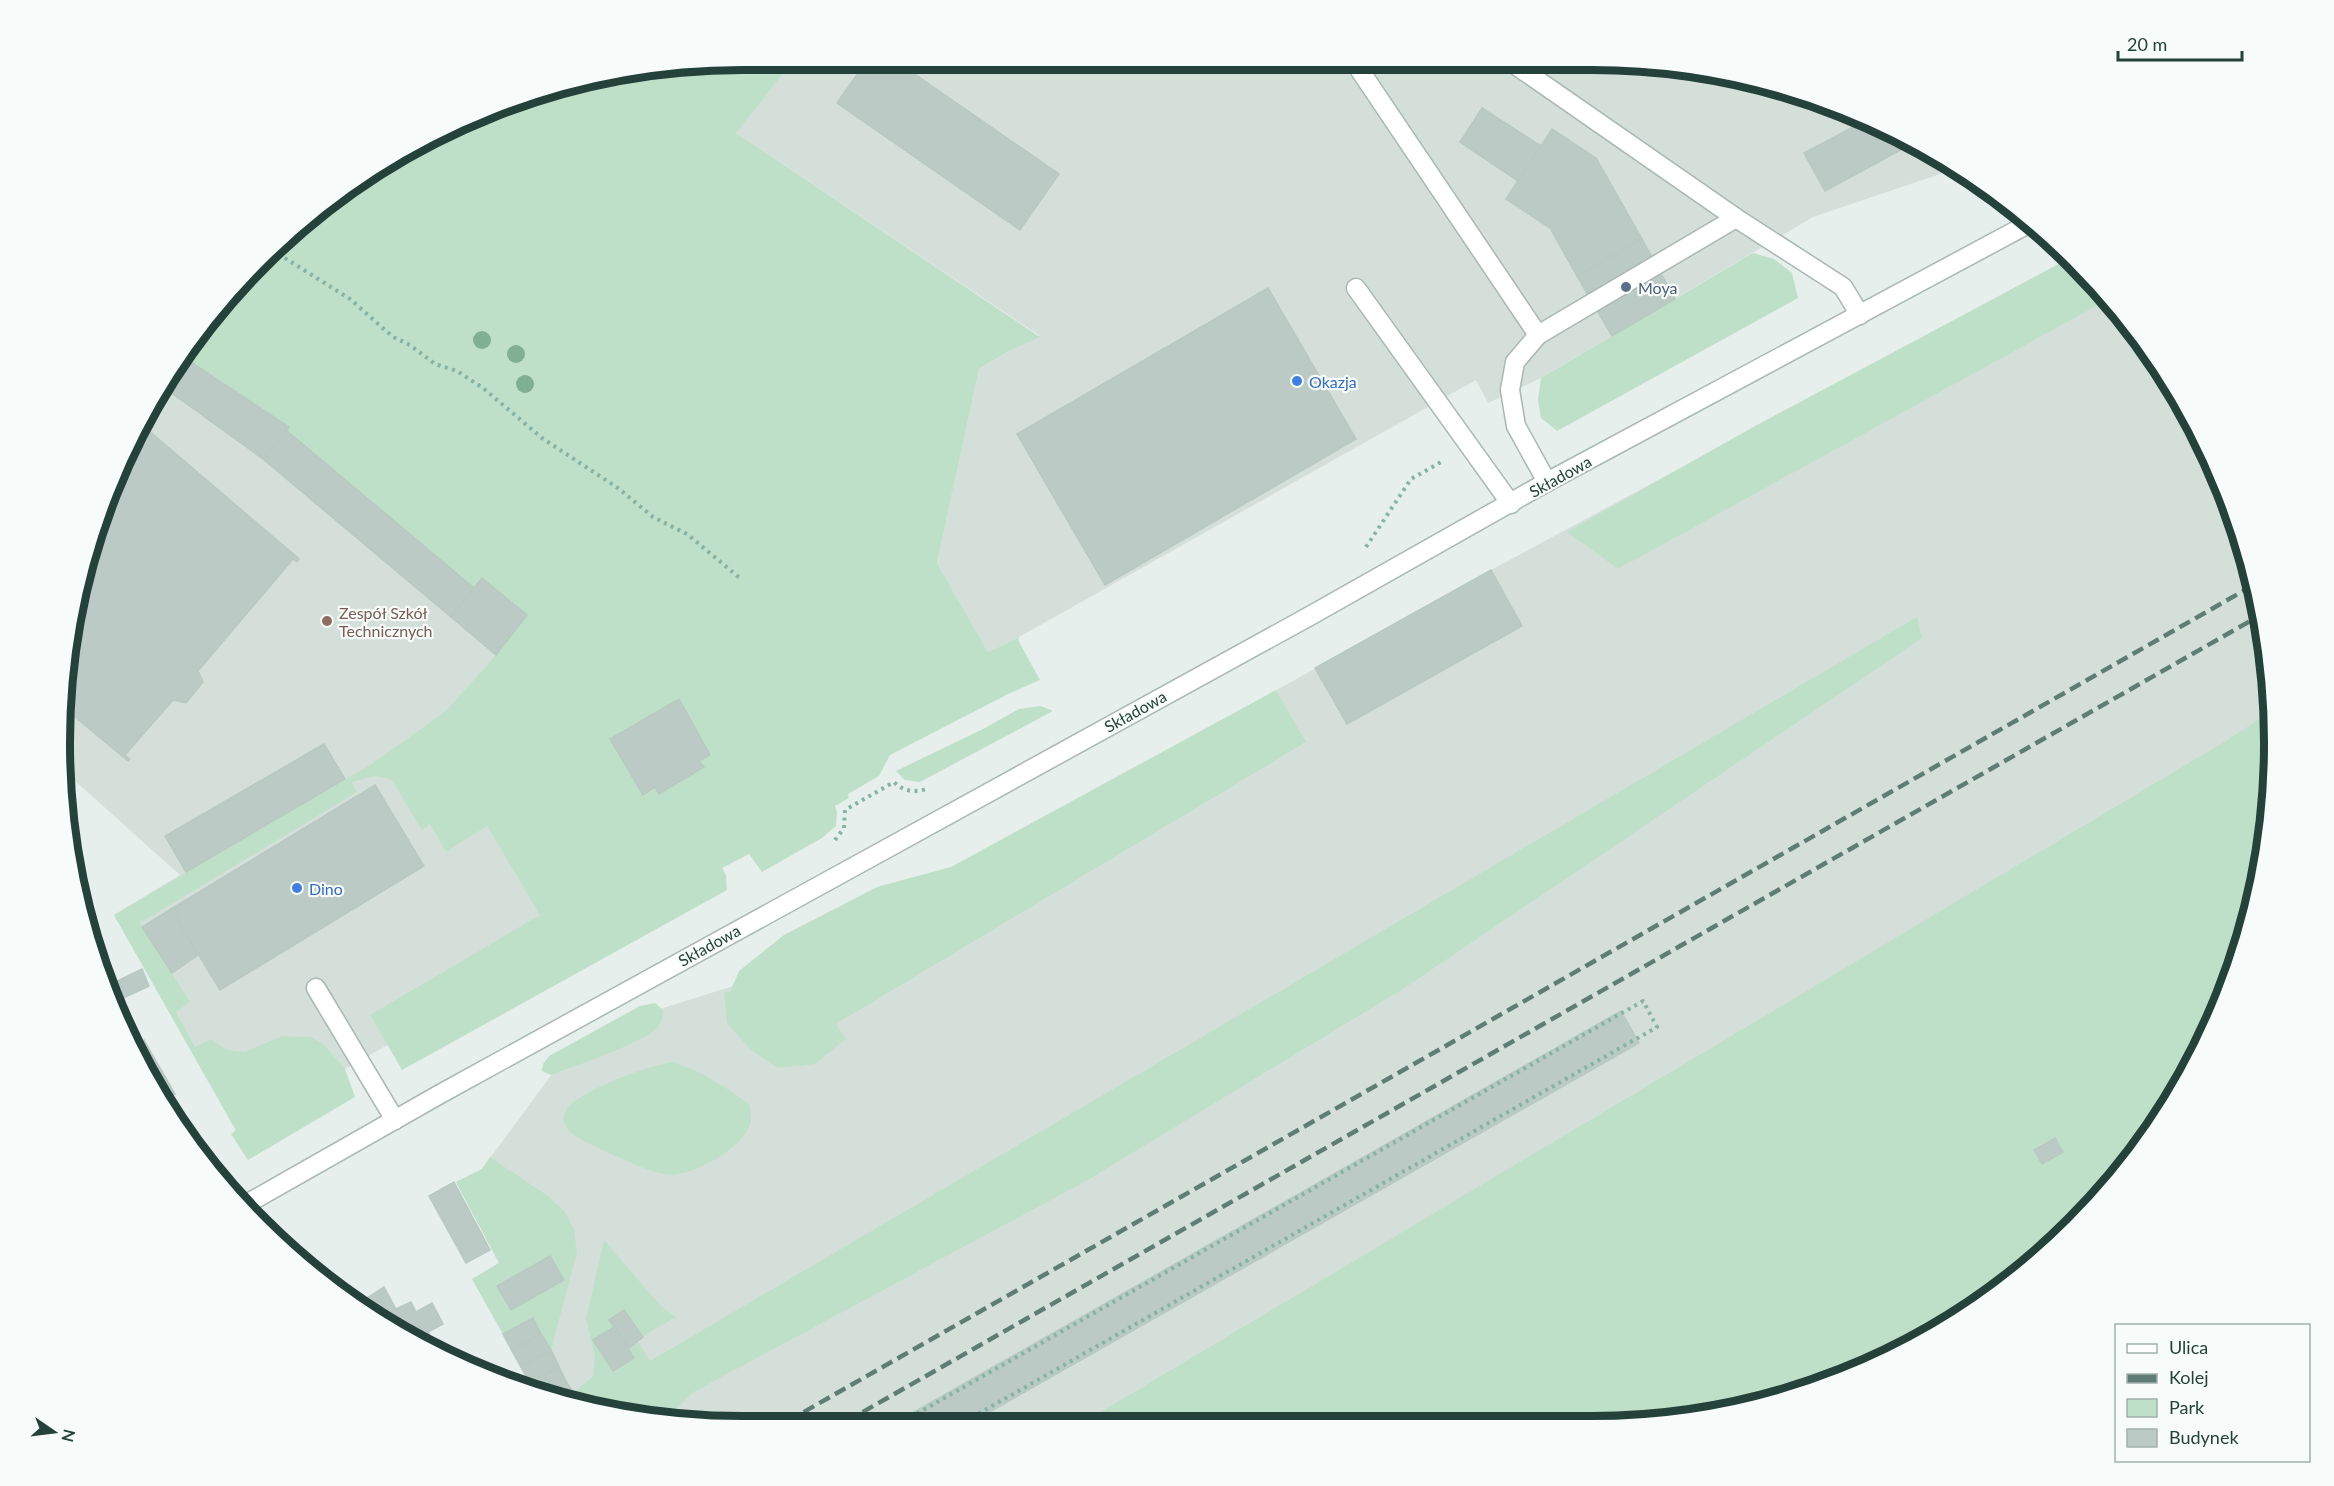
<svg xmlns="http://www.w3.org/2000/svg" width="2334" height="1486" viewBox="0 0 2334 1486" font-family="Lato,sans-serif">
  <rect width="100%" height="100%" fill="#e6efeb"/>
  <g fill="#d4dfda">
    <polygon points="654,66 1680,66 1853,112 1952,170 1813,217 1541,378 1488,403 1476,380 1019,637 988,652 937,563 979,369 1009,351 1040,336 640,69"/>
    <polygon points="2068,259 2105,293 2183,402 2238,524 2268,654 2273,788 2251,920 2203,1045 2133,1159 2041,1257 1893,1355 1768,1403 1636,1425 654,1420 533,1388 472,1279 499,1263 456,1182 482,1169 569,1051 644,1014 768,975 1491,570"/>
    <polygon points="182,356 599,632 581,935 236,1131 114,915 180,875 64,771 60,743 73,610 96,523 151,402"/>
  </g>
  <g fill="#bfe0c8">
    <polygon points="654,66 789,66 736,133 1040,337 1009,351 979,369 937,563 988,652 1019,637 1018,640 1040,680 1010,693 890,755 879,776 848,794 849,798 835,806 837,812 836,826 822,838 762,872 749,854 722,868 726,875 727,890 402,1070 370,1015 540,915 487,826 446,852 430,824 422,830 391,779 373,776 352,782 357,792 140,923 190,1002 176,1012 195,1047 211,1039 226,1050 245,1052 282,1036 311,1037 323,1044 345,1069 355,1097 248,1160 231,1134 236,1130 114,915 373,763 446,711 496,655 527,616 482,578 474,588 286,430 288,426 182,356 201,327 260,260 363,175 524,96"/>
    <polygon points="1753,253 1774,259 1792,273 1798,298 1557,431 1541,418 1538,400 1541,378"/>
    <polygon points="2068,259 2109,299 1618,569 1567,532 1755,426"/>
    <polygon points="1917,617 1922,638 1403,989 1086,1181 692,1393 665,1420 654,1420 569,1397 593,1376 595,1357 586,1319 604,1240 660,1305 676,1317 637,1340 650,1361"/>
    <polygon points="1276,690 1306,742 836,1024 846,1039 815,1064 778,1068 750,1049 727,1023 724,992 730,992 739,971 784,935 877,887 951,867"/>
    <polygon points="1041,706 1053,711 920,782 905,780 896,771 985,728 1019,709"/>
    <polygon points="2270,712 2273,788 2251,920 2203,1045 2133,1159 2041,1257 1893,1355 1768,1403 1636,1425 1084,1422 2229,739"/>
    <path d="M655,1003L663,1010C663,1018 662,1022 657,1028C644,1042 578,1065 557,1073L551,1075L542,1071L543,1064L549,1056L640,1006Z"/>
    <path d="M672,1062C702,1071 724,1086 749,1104C750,1111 753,1120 749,1127C739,1149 701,1171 677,1174C672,1175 664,1174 659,1173C647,1171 577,1140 570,1132C567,1129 565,1124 563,1120C565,1114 566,1108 571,1104C590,1087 648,1066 672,1062Z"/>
    <polygon points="490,1157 548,1196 565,1212 574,1229 577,1253 551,1350 533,1318 503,1334 472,1279 499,1263 456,1182 482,1169"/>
  </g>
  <g fill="#bbcac4" stroke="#b8c9c2" stroke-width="1.5">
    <polygon points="863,66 903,66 1059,174 1020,230 837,103"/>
    <polygon points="1482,108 1541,146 1518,181 1460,142"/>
    <polygon points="1866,120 1910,145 1825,191 1804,153"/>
    <polygon points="1552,129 1596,158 1642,239 1577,276 1550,228 1506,199"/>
    <polygon points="1642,239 1675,299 1612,336 1577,276"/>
    <polygon points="1268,288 1356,439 1105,585 1017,434"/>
    <polygon points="182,356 289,427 263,459 162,386"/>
    <polygon points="141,424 299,559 297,562 293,559 198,671 203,682 186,703 173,700 125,755 130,759 128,761 63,707 73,610 96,523"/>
    <polygon points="286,430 474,588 451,617 263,459"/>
    <polygon points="1491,570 1522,626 1347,724 1315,668"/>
    <polygon points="482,578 527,615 496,655 451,617"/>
    <polygon points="679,699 710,755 699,761 704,767 659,794 655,787 643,795 610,739"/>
    <polygon points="324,744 345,779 186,872 165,836"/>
    <polygon points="375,785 424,866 220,990 171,909"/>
    <polygon points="171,909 198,955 172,973 142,927"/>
    <polygon points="142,969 149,986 121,999 113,983"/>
    <polygon points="1621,1011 1639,1043 972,1422 898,1421"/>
    <polygon points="144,1040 175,1094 163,1101 131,1047"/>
    <polygon points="2055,1138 2063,1152 2042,1164 2034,1150"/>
    <polygon points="454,1182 490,1250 466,1263 429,1196"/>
    <polygon points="550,1256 564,1280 511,1310 497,1286"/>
    <polygon points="384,1287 396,1309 411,1302 416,1312 432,1303 443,1324 428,1332 438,1349 374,1312 367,1298"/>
    <polygon points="624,1310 643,1337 629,1348 609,1320"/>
    <polygon points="533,1318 541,1334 512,1351 503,1334"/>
    <polygon points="614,1327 634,1358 613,1371 593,1340"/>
    <polygon points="541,1334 551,1350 521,1367 512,1351"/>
    <polygon points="551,1350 559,1366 530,1383 521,1367"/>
    <polygon points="559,1367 567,1383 550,1392 533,1388 530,1383"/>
    <polygon points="567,1383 574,1394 569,1397 550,1392"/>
  </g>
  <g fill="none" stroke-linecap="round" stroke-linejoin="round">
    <defs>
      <g id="minor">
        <polyline points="1357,66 1538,335 1515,362 1510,390 1516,426 1547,482"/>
        <polyline points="1517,66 1736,218 1843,287 1860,315"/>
        <polyline points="1356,288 1511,504"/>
        <polyline points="1538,335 1736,218"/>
        <polyline points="316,988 395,1120"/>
        <polyline points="243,1206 442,1093 1308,617 1547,482 2030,223"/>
      </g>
    </defs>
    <use href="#minor" stroke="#a8b8b2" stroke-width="21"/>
    <g stroke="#86b3a5" stroke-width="4" stroke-dasharray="3 4.5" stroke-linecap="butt">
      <polyline points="272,250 350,299 393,337 410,345 435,364 457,371 483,388 542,438 618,488 653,517 687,534 741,579"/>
      <polyline points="1366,547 1411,479 1443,461"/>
      <path d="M835,840L844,828L845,810L894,782C903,791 913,793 926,789"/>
      <polyline points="904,1421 1643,1001 1657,1027 964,1422"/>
    </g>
    <use href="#minor" stroke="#fff" stroke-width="18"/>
    <g stroke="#5f7d75" stroke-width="4.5" stroke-dasharray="12 6" stroke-linecap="butt">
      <polyline points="788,1421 2252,586"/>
      <polyline points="847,1421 2259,616"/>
    </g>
  </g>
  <g fill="#80af93">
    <circle cx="482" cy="340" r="9"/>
    <circle cx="516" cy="354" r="9"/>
    <circle cx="525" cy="384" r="9"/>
  </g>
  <circle fill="#5c6f8a" stroke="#f7fbf9" stroke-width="2" cx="1626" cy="287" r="6"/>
  <g fill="#3f7fe0" stroke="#f7fbf9" stroke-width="2">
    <circle cx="1297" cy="381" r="6"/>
    <circle cx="297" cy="888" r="6"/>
  </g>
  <circle fill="#8d6e63" stroke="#f7fbf9" stroke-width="2" cx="327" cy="621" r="6"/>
  <g text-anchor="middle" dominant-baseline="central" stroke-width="4.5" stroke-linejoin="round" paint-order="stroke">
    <g font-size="16" fill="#4e5e75" stroke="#f7fbf9" text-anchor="start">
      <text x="1638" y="287">Moya</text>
    </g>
    <g font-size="16" fill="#366cbe" stroke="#f7fbf9" text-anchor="start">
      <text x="1309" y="381">Okazja</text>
      <text x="309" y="888">Dino</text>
    </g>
    <g font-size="16" fill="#24423a" stroke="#f7fbf9">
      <text transform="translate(1560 476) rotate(-29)">Składowa</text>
      <text transform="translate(1135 711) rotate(-29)">Składowa</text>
      <text transform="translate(709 945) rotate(-29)">Składowa</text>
    </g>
    <g font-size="16" fill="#785e54" stroke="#f7fbf9" text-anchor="start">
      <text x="339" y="612">Zespół Szkół<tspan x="339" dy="18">Technicznych</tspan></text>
    </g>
  </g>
  <path d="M0 0H2334V1486H0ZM742 70H1592A672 672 0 0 1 2264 742V744A672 672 0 0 1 1592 1416H742A672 672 0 0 1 70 744V742A672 672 0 0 1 742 70Z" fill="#f7fbf9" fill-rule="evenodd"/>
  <path fill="none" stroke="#24423a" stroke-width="8" d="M742 70H1592A672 672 0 0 1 2264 742V744A672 672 0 0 1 1592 1416H742A672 672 0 0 1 70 744V742A672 672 0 0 1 742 70Z"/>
  <rect x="2115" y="1324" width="195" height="138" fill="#f7fbf9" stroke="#a3b1ad" stroke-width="1.5"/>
  <rect x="2127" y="1344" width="30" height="9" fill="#ffffff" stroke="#a3b1ad" stroke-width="1.5"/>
  <text x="2169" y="1354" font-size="18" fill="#24423a">Ulica</text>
  <rect x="2127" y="1374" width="30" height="9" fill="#5f7d75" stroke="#a3b1ad" stroke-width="1.5"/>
  <text x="2169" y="1384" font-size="18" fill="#24423a">Kolej</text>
  <rect x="2127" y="1399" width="30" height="18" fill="#bfe0c8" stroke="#a3b1ad" stroke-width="1.5"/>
  <text x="2169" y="1414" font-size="18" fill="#24423a">Park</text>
  <rect x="2127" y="1429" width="30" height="18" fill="#bbcac4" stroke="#a3b1ad" stroke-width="1.5"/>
  <text x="2169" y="1444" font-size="18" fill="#24423a">Budynek</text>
  <g transform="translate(54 1432) rotate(104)" stroke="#f7fbf9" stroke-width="4.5" paint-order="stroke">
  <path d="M0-4.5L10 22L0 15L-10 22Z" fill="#24423a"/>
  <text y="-9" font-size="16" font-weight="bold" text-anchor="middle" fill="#24423a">N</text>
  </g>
  <path d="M2118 51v9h124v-9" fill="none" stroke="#24423a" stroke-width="3"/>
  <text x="2127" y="51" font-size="18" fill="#24423a" stroke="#f7fbf9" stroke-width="4.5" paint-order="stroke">20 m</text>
</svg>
